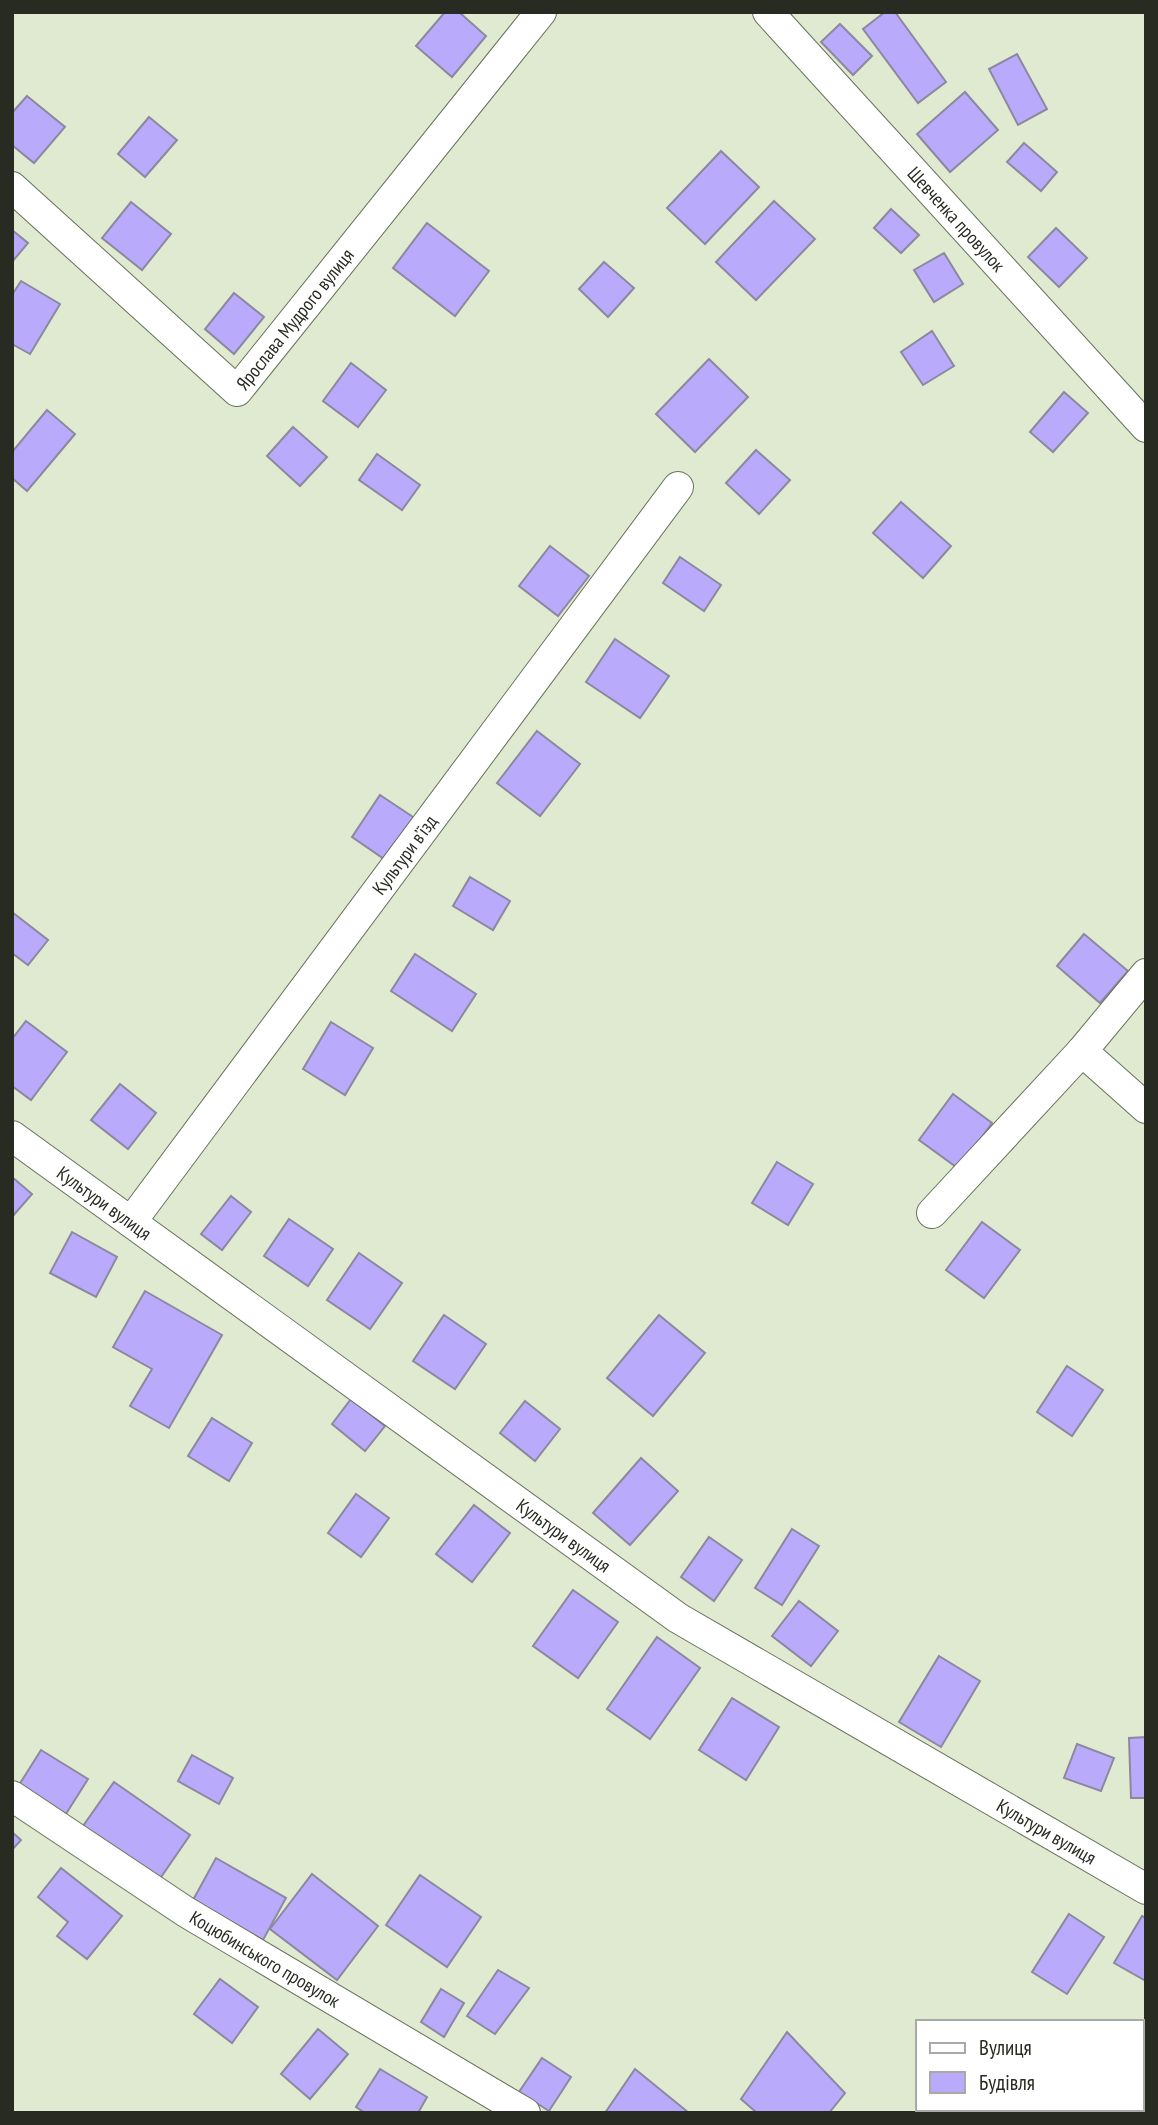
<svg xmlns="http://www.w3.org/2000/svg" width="1158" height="2125" viewBox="0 0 1158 2125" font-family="'PT Sans Narrow',sans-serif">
  <rect width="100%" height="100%" fill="#e0ead1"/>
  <g fill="#baaafb" stroke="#8c88a0" stroke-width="2">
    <polygon points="445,12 459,12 486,36 452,77 416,46"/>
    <polygon points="885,12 895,12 946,82 918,103 863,29"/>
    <polygon points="840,24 872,56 853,75 821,42"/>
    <polygon points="1017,54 1047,109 1018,125 989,69"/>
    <polygon points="965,92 998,130 950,172 917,134"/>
    <polygon points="27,96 65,127 34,163 12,145 12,113"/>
    <polygon points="149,117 177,140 145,177 118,154"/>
    <polygon points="1024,143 1057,172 1041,191 1007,162"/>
    <polygon points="721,151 759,187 705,244 667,208"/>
    <polygon points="774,201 815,239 756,300 716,262"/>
    <polygon points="131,202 171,234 142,270 102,238"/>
    <polygon points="891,209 919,235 901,253 874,228"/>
    <polygon points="427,223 489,271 455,316 393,268"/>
    <polygon points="1056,228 1087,258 1059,287 1028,257"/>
    <polygon points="12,230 28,243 12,262"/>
    <polygon points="944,253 963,284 934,302 914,270"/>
    <polygon points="604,262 634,288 608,317 579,289"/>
    <polygon points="21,281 60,304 30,354 12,344 12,295"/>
    <polygon points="234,293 264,317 234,354 205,329"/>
    <polygon points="932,331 954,366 923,385 901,352"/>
    <polygon points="709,359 748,397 695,452 656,414"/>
    <polygon points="351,363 386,390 358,427 323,401"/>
    <polygon points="1064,392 1088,413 1053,452 1030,432"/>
    <polygon points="47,410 75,434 27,491 12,478 12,452"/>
    <polygon points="293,427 327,457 300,486 267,456"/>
    <polygon points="756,450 790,480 759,514 726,483"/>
    <polygon points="377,454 420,485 402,510 359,480"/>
    <polygon points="901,502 951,546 923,578 873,533"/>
    <polygon points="550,546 589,576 558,616 519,586"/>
    <polygon points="680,557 721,585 704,611 663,583"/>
    <polygon points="615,639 669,676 640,718 586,682"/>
    <polygon points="537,731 580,764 540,816 497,783"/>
    <polygon points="380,795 416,819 387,861 352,837"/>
    <polygon points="470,877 510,901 493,930 453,906"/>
    <polygon points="12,912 48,940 28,965 12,953"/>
    <polygon points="1084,934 1128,971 1100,1003 1057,966"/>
    <polygon points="415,954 476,994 452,1031 391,991"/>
    <polygon points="26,1021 67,1052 31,1100 12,1086 12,1039"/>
    <polygon points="331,1022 373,1048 345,1095 303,1069"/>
    <polygon points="120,1084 156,1113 128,1149 91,1120"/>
    <polygon points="953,1094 992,1123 959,1169 919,1140"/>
    <polygon points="777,1162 813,1184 788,1225 752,1203"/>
    <polygon points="12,1177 32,1194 12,1217"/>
    <polygon points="231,1196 251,1212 222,1250 201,1234"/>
    <polygon points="289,1219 333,1249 308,1286 264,1256"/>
    <polygon points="982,1222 1020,1250 984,1298 946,1270"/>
    <polygon points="72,1232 117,1257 96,1297 50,1273"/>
    <polygon points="359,1253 402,1283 370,1329 327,1300"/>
    <polygon points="145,1291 222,1335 169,1428 130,1406 152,1369 113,1347"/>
    <polygon points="444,1315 486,1344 455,1389 413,1361"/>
    <polygon points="659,1315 705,1353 653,1416 607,1378"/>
    <polygon points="1067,1366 1103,1390 1072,1436 1037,1412"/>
    <polygon points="351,1399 385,1426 365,1451 332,1424"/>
    <polygon points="525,1401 560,1429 535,1461 500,1433"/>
    <polygon points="212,1418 252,1443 229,1481 188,1456"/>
    <polygon points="641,1458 678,1491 630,1545 593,1513"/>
    <polygon points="356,1494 389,1518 361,1557 328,1533"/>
    <polygon points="474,1505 510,1533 472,1582 436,1554"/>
    <polygon points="792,1529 819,1546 782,1605 755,1588"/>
    <polygon points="709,1537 742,1560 714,1601 681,1577"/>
    <polygon points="573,1590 618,1622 578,1678 533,1646"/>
    <polygon points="799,1601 838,1631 811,1666 772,1636"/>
    <polygon points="657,1637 700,1668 650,1739 607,1709"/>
    <polygon points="939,1656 980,1681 941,1747 899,1722"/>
    <polygon points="732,1698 779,1727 746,1780 699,1750"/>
    <polygon points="1146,1737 1146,1798 1131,1798 1129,1738"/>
    <polygon points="1077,1744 1114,1758 1101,1791 1064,1778"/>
    <polygon points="41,1750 88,1779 66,1814 19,1785"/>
    <polygon points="192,1755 233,1778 219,1804 178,1781"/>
    <polygon points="114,1782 190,1835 159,1880 83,1826"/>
    <polygon points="12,1832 21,1840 12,1850"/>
    <polygon points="216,1858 286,1898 263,1940 193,1900"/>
    <polygon points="61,1868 122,1916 87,1959 57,1936 68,1922 38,1897"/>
    <polygon points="312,1874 378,1926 337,1980 270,1929"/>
    <polygon points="420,1875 481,1917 447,1967 386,1925"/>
    <polygon points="1069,1914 1104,1937 1067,1994 1032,1972"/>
    <polygon points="1142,1916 1146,1918 1146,1981 1114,1963"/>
    <polygon points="498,1970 529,1988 495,2034 467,2016"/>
    <polygon points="220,1979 258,2007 232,2043 194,2014"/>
    <polygon points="441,1989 464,2003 444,2037 421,2022"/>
    <polygon points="318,2029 348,2054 310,2099 281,2074"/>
    <polygon points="787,2032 845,2093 829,2113 757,2113 741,2099"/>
    <polygon points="542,2058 571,2077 549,2111 519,2092"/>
    <polygon points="380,2069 427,2097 418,2113 365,2113 356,2107"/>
    <polygon points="635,2069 689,2113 605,2113"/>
  </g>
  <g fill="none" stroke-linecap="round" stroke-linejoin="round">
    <defs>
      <g id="minor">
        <path id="s1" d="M768,12L1146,427"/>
        <path id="s2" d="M12,187L237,391L541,12"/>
        <polyline points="1082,1051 1146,1108"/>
        <path id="s3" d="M12,1136L678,1618L1146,1889"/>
        <polyline points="932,1213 1082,1051 1146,974"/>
        <path id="s4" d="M131,1222L678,487"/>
        <path id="s5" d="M12,1796L186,1912L525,2113"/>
      </g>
    </defs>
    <use href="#minor" stroke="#68705a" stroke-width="32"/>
    <use href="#minor" stroke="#fff" stroke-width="30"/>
  </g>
  <g text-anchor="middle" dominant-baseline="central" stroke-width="6" stroke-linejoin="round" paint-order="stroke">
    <g font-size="19" fill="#272b21" stroke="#fff">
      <text stroke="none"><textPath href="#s1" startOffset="280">Шевченка провулок</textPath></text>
      <text stroke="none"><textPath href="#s2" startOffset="396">Ярослава Мудрого вулиця</textPath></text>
      <text stroke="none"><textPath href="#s4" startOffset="458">Культури в’їзд</textPath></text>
      <text stroke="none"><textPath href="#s3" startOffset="114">Культури вулиця</textPath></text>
      <text stroke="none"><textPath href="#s3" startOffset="681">Культури вулиця</textPath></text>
      <text stroke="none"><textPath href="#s3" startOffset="1248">Культури вулиця</textPath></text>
      <text stroke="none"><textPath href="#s5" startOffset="301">Коцюбинського провулок</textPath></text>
    </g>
  </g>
  <rect width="1158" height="2125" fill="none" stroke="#272b21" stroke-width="28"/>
  <rect x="916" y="2020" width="228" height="91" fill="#ffffff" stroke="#a9aaa6" stroke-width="2"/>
  <rect x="930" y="2043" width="35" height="10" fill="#ffffff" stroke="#a9aaa6" stroke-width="2"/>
  <text x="979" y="2055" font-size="21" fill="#272b21">Вулиця</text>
  <rect x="930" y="2072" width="35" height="21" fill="#baaafb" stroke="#a9aaa6" stroke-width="2"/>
  <text x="979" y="2090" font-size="21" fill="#272b21">Будівля</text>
</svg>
